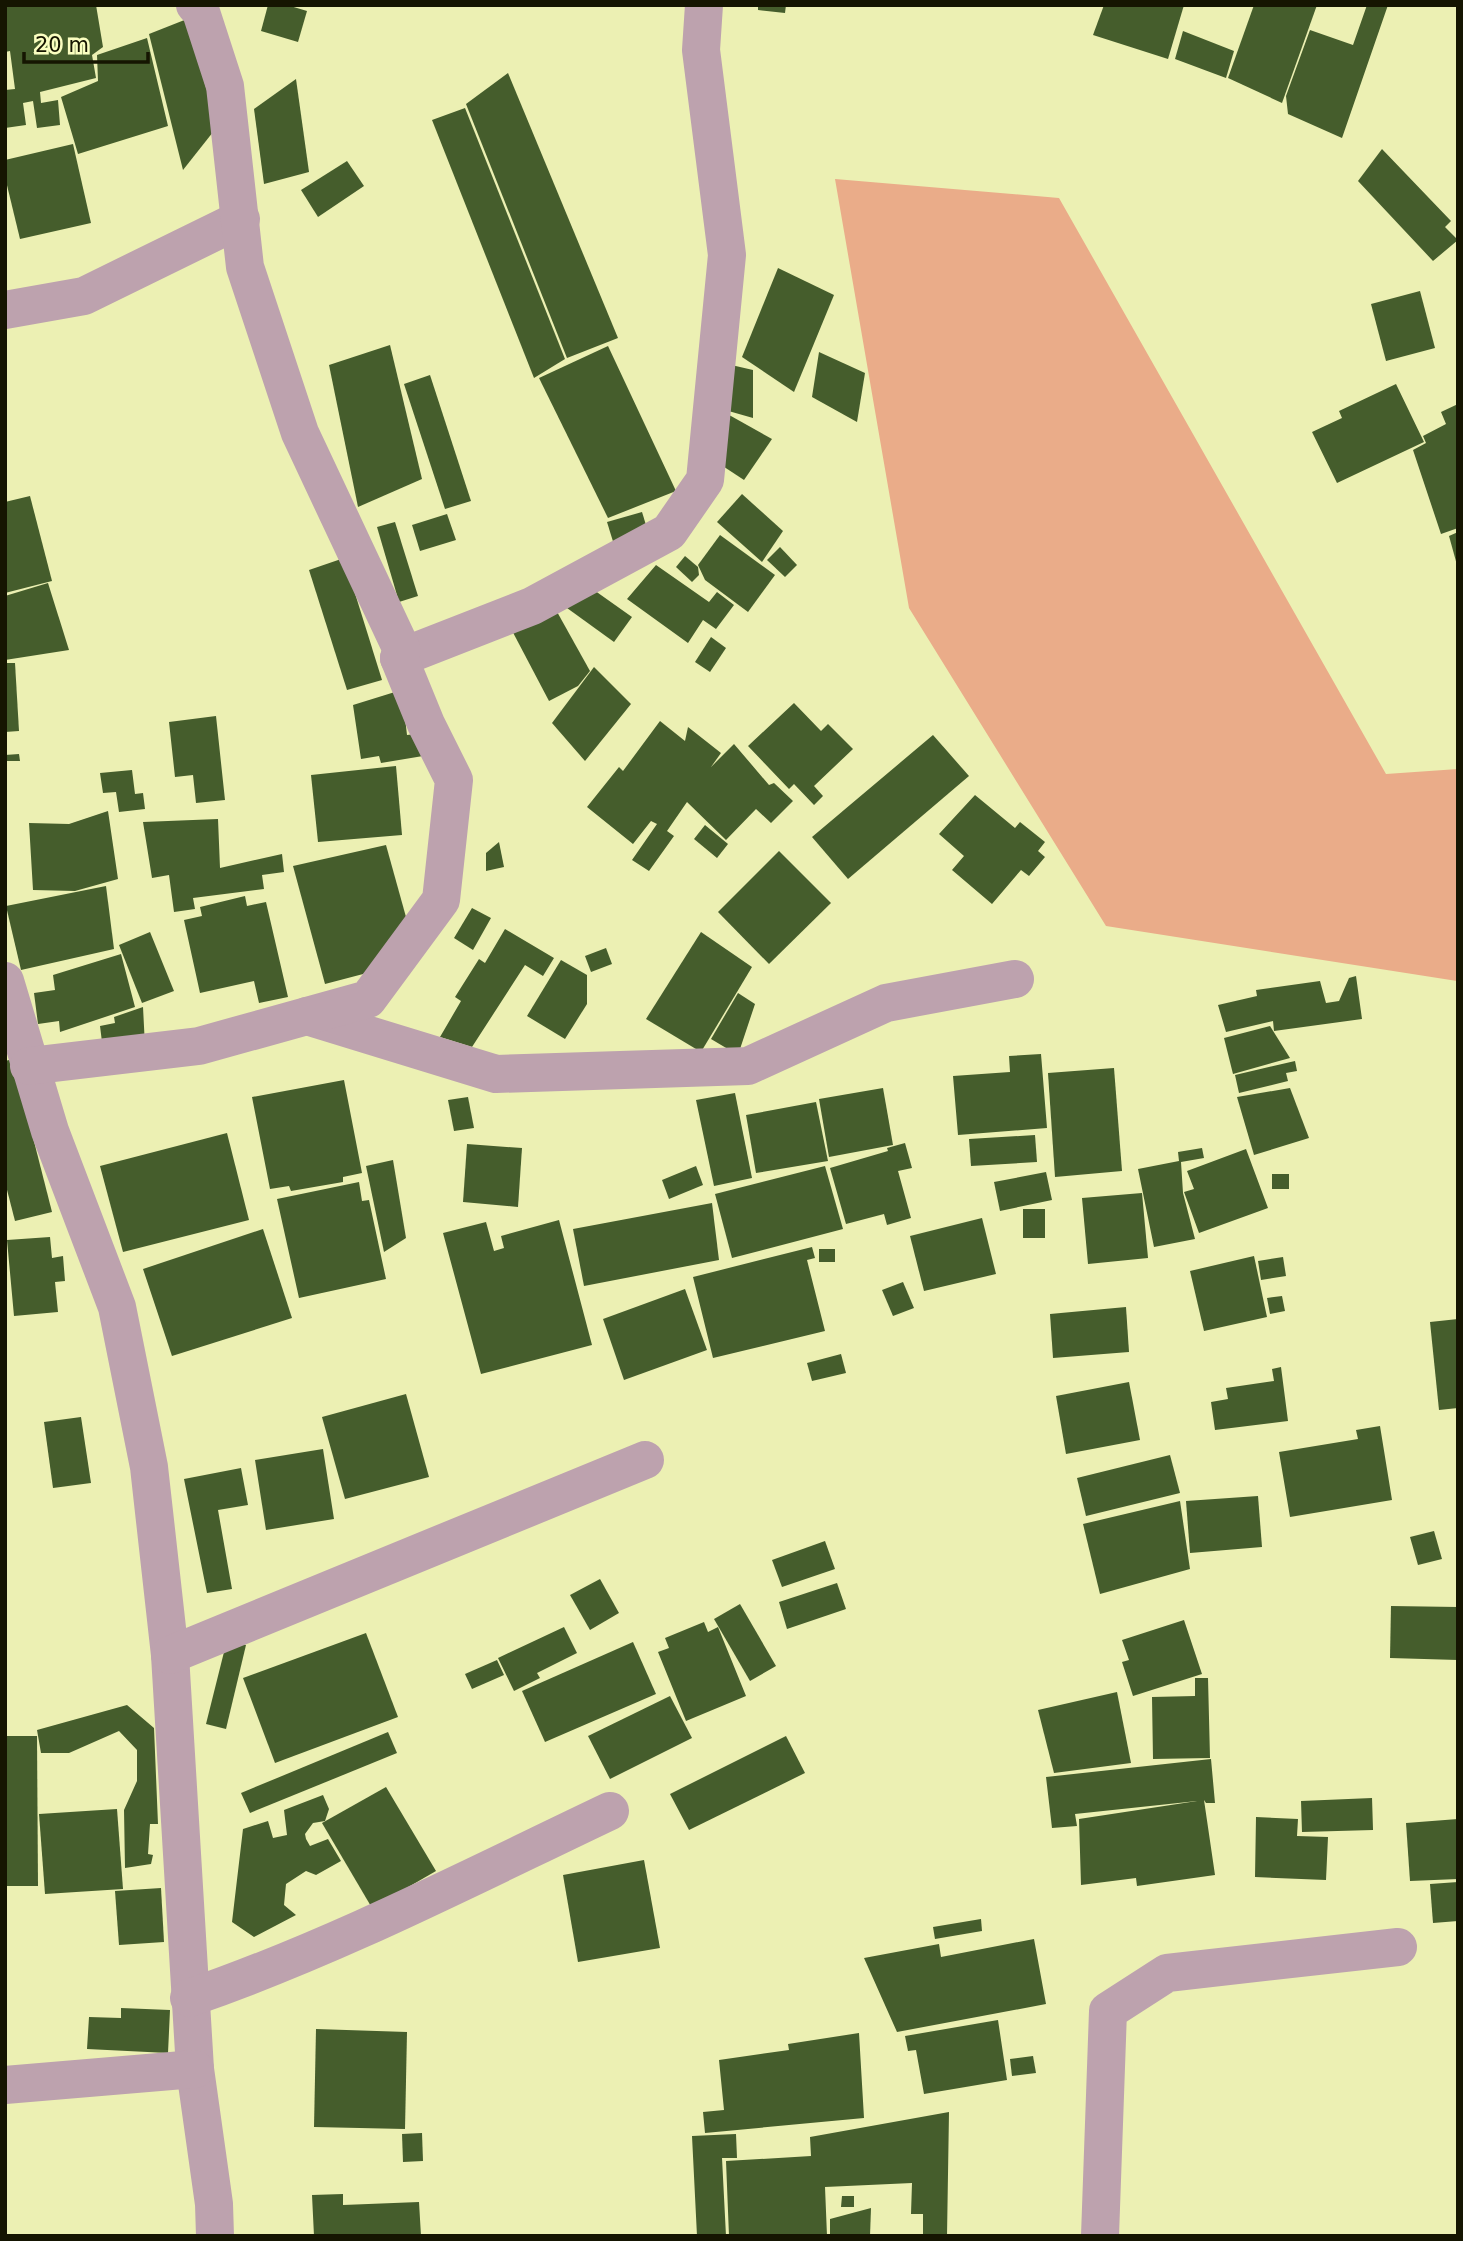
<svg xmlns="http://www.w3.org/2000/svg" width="1463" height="2241" viewBox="0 0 1463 2241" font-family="'DejaVu Sans',sans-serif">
  <rect width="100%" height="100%" fill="#ecf0b3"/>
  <polygon fill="#eaac89" points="835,179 1059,198 1386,774 1458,769 1458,985 1457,981 1106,926 909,608"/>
  <g fill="#455d2c">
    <polygon points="5,5 96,5 103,47 92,55 96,78 40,92 41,103 58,100 60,125 37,128 33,101 23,103 26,125 5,128 5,90 15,89 10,51 5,52"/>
    <polygon points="268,5 287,5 307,11 298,42 261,31"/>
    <polygon points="758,5 786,5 785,13 758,10"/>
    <polygon points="1104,5 1184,5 1168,59 1093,35"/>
    <polygon points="1254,5 1317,5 1282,103 1228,78"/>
    <polygon points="1367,5 1388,5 1342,138 1288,114 1286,96 1310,30 1353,45"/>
    <polygon points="187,19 217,127 183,170 149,34"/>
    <polygon points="1183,31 1234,51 1226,78 1175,59"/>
    <polygon points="147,38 168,126 78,154 61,97 98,81 97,55"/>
    <polygon points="508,73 618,338 567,358 466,104"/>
    <polygon points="296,79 309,172 264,184 254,109"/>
    <polygon points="465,108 565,359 534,378 432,120"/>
    <polygon points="73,144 91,223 20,239 5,177 5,160"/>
    <polygon points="1382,149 1451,221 1445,227 1458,240 1433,261 1358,181"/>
    <polygon points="347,161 364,186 318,217 301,190"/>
    <polygon points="778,268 834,295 794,392 742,357"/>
    <polygon points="1420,291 1435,348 1386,361 1371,304"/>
    <polygon points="390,345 422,479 358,507 329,365"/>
    <polygon points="608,346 676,491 608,518 539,378"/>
    <polygon points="819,352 865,373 857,422 812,397"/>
    <polygon points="727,364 753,370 753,418 725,410"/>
    <polygon points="430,375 471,501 445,509 404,384"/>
    <polygon points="1396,384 1424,442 1337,483 1312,432 1342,418 1339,411"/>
    <polygon points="1458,404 1458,528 1441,534 1413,450 1426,443 1423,436 1446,424 1441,412"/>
    <polygon points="722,411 772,439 744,480 709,457"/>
    <polygon points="742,494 783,531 762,562 717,522"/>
    <polygon points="30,496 52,581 5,593 5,502"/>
    <polygon points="642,512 650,538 615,548 607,522"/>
    <polygon points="447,514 456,540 420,551 412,525"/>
    <polygon points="395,522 418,596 399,602 377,527"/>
    <polygon points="1458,532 1458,565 1457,565 1449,536"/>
    <polygon points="720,535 775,575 748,612 705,580 698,565"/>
    <polygon points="780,547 797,565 785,577 767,560"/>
    <polygon points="685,556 698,567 699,575 692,582 676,567"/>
    <polygon points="344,558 382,680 347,690 309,570"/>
    <polygon points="656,565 709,602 717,592 734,605 716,629 703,620 688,643 627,599"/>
    <polygon points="48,583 69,650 5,660 5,596"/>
    <polygon points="584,583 632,617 614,642 567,608"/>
    <polygon points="551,601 590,671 578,686 549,701 508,623"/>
    <polygon points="711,637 726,648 710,672 695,662"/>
    <polygon points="5,663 15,663 19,731 5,732"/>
    <polygon points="594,667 631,704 585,761 552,723"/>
    <polygon points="411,687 405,718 407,735 425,733 429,755 381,763 379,756 361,759 353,705"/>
    <polygon points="794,703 821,731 828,724 853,749 814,786 823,796 814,805 794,784 789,789 748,746"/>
    <polygon points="216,716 225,800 196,803 193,775 175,777 169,722"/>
    <polygon points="660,721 685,741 688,727 721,753 711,767 734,744 769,785 774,783 793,801 771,823 756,809 726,840 687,802 667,831 674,836 649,871 632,860 657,824 651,821 633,844 587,807 619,767 623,771"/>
    <polygon points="933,735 969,776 848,879 812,837"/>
    <polygon points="19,754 20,761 5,761 5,755"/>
    <polygon points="396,766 402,835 318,842 311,775"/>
    <polygon points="132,770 135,794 143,793 145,809 119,812 116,792 103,793 100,773"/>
    <polygon points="975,795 1015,828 1020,822 1045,842 1038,851 1045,857 1029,876 1021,870 992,904 952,870 964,856 939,834"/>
    <polygon points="108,811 118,879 75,891 33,890 29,823 69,824"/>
    <polygon points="218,819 220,868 282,854 284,872 262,875 264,889 193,898 195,909 174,912 169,875 152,878 143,822"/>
    <polygon points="705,825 728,844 717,858 694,839"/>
    <polygon points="499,842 504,867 486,871 486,853"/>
    <polygon points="386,845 411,935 386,968 325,984 293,866"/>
    <polygon points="779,851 831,903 769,964 718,912"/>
    <polygon points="106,886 114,949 21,970 6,906"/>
    <polygon points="245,896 247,906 266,902 288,997 259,1003 254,981 200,993 184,920 202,916 200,907"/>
    <polygon points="472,908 491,918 473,950 454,938"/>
    <polygon points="505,929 554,958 543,976 525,965 472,1047 440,1037 461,1001 455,997 479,959 485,963"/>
    <polygon points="150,932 174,991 142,1003 119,945"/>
    <polygon points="701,932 752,967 701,1052 646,1019"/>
    <polygon points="606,948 612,964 591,972 585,956"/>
    <polygon points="121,954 135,1007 60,1032 59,1021 38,1024 34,993 55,990 53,975"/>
    <polygon points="561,960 587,975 587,1004 565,1039 527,1016"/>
    <polygon points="1356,976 1362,1019 1274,1031 1273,1021 1226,1032 1218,1005 1257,996 1256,990 1320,981 1326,1003 1339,1001 1349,978"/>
    <polygon points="738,993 755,1004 738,1055 711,1039"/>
    <polygon points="143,1007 145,1046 103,1050 100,1026 115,1023 114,1017"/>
    <polygon points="1270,1026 1290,1058 1233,1074 1224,1038"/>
    <polygon points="1041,1054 1047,1128 958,1135 953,1076 1010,1072 1009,1056"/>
    <polygon points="13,1059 52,1212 15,1221 5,1182 5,1061"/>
    <polygon points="1295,1061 1297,1071 1286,1073 1288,1081 1239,1093 1235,1075"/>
    <polygon points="1114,1068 1122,1171 1055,1177 1048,1073"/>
    <polygon points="344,1080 362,1173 343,1177 343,1182 291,1191 289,1186 270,1189 252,1097"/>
    <polygon points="883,1088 893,1145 829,1157 819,1099"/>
    <polygon points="1290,1088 1309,1138 1254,1155 1237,1097"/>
    <polygon points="735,1093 752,1178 714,1186 696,1100"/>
    <polygon points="468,1097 474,1128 454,1131 448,1100"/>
    <polygon points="816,1102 828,1161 756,1173 746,1115"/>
    <polygon points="227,1133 249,1220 123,1252 100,1166"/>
    <polygon points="1035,1135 1037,1162 971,1166 969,1139"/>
    <polygon points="905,1143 912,1168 898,1171 911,1218 887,1225 884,1214 846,1224 830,1168 888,1151 887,1148"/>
    <polygon points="467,1144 522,1148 518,1207 463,1202"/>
    <polygon points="1202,1148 1204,1158 1181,1162 1183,1193 1195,1239 1154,1247 1138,1169 1179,1161 1178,1152"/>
    <polygon points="1246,1149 1268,1208 1199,1233 1184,1192 1194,1189 1187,1171"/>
    <polygon points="393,1160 406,1238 384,1252 366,1166"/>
    <polygon points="696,1166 703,1185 669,1199 662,1180"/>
    <polygon points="825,1166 843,1229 732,1258 715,1194"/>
    <polygon points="1046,1172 1052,1200 1000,1211 994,1182"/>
    <rect x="1272" y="1174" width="17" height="15"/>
    <polygon points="359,1182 362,1201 369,1200 386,1279 299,1298 277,1199"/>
    <polygon points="1142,1193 1148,1258 1088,1264 1082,1198"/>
    <polygon points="712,1203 719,1260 584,1286 573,1229"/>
    <rect x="1023" y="1209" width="22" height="29"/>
    <polygon points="982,1218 996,1274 924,1291 910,1236"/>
    <polygon points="559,1220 592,1345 481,1374 443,1233 486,1222 494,1251 504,1248 501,1236"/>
    <polygon points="263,1229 292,1318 172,1356 143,1269"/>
    <polygon points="50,1237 52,1258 63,1256 65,1281 55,1282 58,1312 14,1316 7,1240"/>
    <polygon points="812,1247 815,1258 807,1260 825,1331 713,1358 693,1277"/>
    <rect x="819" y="1249" width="16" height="13"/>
    <polygon points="1254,1256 1267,1317 1204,1331 1190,1271"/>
    <polygon points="1283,1257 1286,1276 1261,1280 1258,1261"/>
    <polygon points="903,1282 914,1308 893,1316 882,1290"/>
    <polygon points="685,1289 707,1350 624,1380 603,1319"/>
    <polygon points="1282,1296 1285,1311 1270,1314 1267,1298"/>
    <polygon points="1126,1307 1129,1352 1053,1358 1050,1314"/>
    <polygon points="1458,1319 1458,1408 1439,1410 1430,1322"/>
    <polygon points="841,1354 846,1373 812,1381 807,1363"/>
    <polygon points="1281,1367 1288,1421 1215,1430 1211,1402 1228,1399 1226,1388 1274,1381 1272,1369"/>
    <polygon points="1129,1382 1140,1440 1066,1454 1056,1396"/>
    <polygon points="406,1394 429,1477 345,1499 322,1417"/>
    <polygon points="81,1417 91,1483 53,1488 44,1422"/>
    <polygon points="1380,1426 1392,1500 1290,1517 1279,1452 1358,1439 1356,1430"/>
    <polygon points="323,1449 334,1519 266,1530 255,1460"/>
    <polygon points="1170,1455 1180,1493 1086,1516 1077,1478"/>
    <polygon points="241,1468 248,1505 218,1510 232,1589 207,1593 184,1479"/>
    <polygon points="1258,1496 1262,1547 1190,1553 1186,1501"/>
    <polygon points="1180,1501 1190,1569 1100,1594 1083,1524"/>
    <polygon points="1434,1531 1442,1559 1418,1565 1410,1537"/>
    <polygon points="825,1541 835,1569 782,1587 772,1560"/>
    <polygon points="600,1579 619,1613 590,1630 570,1595"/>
    <polygon points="837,1583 846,1609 787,1629 779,1602"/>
    <polygon points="740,1604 776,1666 750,1681 714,1619"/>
    <polygon points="1391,1606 1458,1607 1458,1660 1390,1658"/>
    <polygon points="1184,1620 1202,1674 1133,1696 1122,1662 1129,1660 1122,1640"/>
    <polygon points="704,1622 708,1632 718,1627 746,1696 686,1721 658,1652 669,1648 665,1638"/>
    <polygon points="564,1627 577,1653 537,1673 540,1678 514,1691 498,1658"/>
    <polygon points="366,1633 398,1717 275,1763 243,1678"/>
    <polygon points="227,1640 246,1645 226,1729 206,1724"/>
    <polygon points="633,1642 656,1694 545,1742 522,1691"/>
    <polygon points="497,1660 504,1675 472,1689 465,1674"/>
    <polygon points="1195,1678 1208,1678 1210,1758 1153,1759 1152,1697 1195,1696"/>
    <polygon points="1117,1692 1131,1763 1054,1773 1038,1710"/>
    <polygon points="670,1696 692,1738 610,1779 588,1736"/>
    <polygon points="127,1705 154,1728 158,1824 150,1824 148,1854 153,1855 151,1864 125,1868 124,1810 137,1781 137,1750 119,1731 69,1753 41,1753 37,1730"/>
    <polygon points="388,1732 397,1753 250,1813 241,1793"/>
    <polygon points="5,1736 37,1736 38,1886 6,1886"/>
    <polygon points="786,1736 805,1773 689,1830 670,1794"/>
    <polygon points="1211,1759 1215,1803 1206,1803 1204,1800 1215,1875 1137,1886 1136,1878 1081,1885 1079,1819 1197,1801 1075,1814 1077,1826 1052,1828 1046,1777"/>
    <polygon points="386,1787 436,1871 372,1908 322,1823"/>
    <polygon points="323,1795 329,1809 325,1821 313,1823 305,1834 306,1839 310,1846 328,1839 341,1861 316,1875 306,1871 286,1884 284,1905 296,1915 254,1937 232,1922 243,1829 268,1821 273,1838 287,1835 284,1810"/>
    <polygon points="1372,1798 1373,1830 1302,1832 1301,1801"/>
    <polygon points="117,1809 123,1889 45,1894 39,1814"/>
    <polygon points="1256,1817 1298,1819 1297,1836 1328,1837 1326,1880 1255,1877"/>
    <polygon points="1458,1819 1458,1879 1410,1881 1406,1823"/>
    <polygon points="644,1860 660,1948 578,1962 563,1875"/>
    <polygon points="1458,1882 1458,1921 1433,1923 1430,1884"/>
    <polygon points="161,1888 164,1942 119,1945 115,1891"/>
    <polygon points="981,1919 982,1931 935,1939 933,1927"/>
    <polygon points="1034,1939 1046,2004 897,2032 864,1958 939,1944 941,1957"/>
    <polygon points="121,2008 170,2010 168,2053 87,2049 89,2017 121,2018"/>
    <polygon points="998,2020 1007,2080 924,2094 916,2050 908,2051 905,2036"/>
    <polygon points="316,2029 407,2032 405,2129 314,2127"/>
    <polygon points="859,2033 864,2118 705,2133 703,2112 724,2110 719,2060 789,2050 788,2044"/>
    <polygon points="1033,2056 1036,2073 1012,2076 1010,2059"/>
    <polygon points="949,2112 947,2236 923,2236 923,2214 911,2214 912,2183 825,2187 827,2236 729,2236 726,2161 811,2156 810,2137"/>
    <polygon points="422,2133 423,2161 403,2162 402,2134"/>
    <polygon points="736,2134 737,2158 722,2158 726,2236 697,2236 692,2136"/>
    <polygon points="343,2194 343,2205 419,2202 421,2236 314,2236 312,2195"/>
    <polygon points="842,2196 854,2196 854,2207 841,2207"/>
    <polygon points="871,2208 870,2236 830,2236 830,2219"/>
  </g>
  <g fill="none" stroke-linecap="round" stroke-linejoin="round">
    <g stroke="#bda2ae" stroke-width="38">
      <polyline points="5,310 84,296 241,219"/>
      <polyline points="399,658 532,606 669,532 705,480 727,255 701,50 704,5"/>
      <polyline points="5,981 50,1131 117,1307 149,1467 170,1655 195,2069 214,2204 215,2236"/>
      <polyline points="307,1016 496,1074 748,1066 886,1003 1015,979"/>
      <polyline points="29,1066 199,1046 368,999 441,900 454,780 426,724 399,658 402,650 300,433 245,267 225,86 201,12 195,5"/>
      <polyline points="170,1655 645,1460"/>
      <path d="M189,1998C334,1948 471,1877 610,1811"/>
      <polyline points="5,2085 195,2069"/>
      <polyline points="1100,2236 1108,2011 1167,1973 1398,1947"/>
    </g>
  </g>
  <rect width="1463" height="2241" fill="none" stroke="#151501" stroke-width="14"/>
  <path d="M24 52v10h124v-10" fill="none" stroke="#151501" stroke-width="3.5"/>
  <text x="35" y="52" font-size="21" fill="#151501" stroke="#fafec0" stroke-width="5" paint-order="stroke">20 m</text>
</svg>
